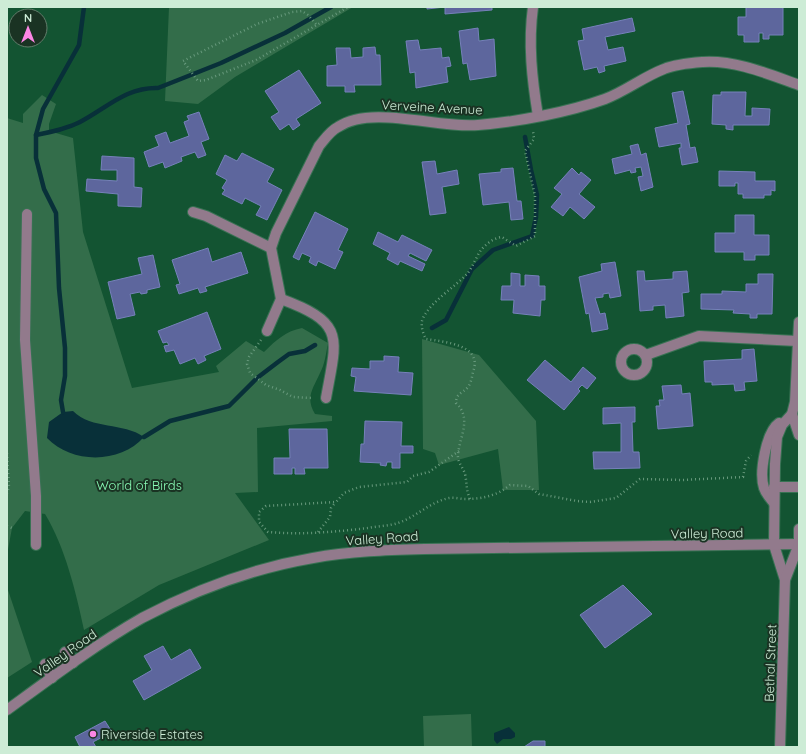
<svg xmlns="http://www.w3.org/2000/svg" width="806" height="754" viewBox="0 0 806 754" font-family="Quicksand,sans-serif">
  <rect width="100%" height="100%" fill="#135432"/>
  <g fill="#336d4a">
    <polygon points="169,7 353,7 235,77 198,104 165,101"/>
    <path d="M42,95L56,104L49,124V131L73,138L83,232L132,388L219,372L216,366L246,341L264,352C276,340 286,331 302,328L328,343C326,353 325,364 320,373C313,389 305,397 315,414L332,416V421L257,428L258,492L235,493L269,540L159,585L84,630C76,592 65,547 45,514L25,511L12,528L7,555V118L23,123V114Z"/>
    <polygon points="422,339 479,355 536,421 539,490 503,490 498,449 439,465 435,453 423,449"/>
    <polygon points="7,587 32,662 7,678"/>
    <polygon points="471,714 472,747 424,747 423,716"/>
  </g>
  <g fill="#083039">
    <path d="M73,411C92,430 123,422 144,437C120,464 72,464 47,438L49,422L63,412Z"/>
    <polygon points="509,727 515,733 515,737 511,739 503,739 497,744 494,740 494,733"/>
  </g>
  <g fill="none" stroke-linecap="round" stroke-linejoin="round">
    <g stroke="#083039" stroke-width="4.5">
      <path d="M36,135C51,132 66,129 80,122C107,108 126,87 158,88L221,63L285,33L331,7"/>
      <polyline points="432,328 446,320 472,269 493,250 532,236 536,217 537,195 531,170 525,137"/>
      <polyline points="63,412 61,400 65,376 65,348 59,288 56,213 44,189 36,158 36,135 43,109 79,45 84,7"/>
      <polyline points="144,437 170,421 229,406 257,378 278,362 289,354 305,351 315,345"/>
    </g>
  </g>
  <g fill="#5d669d" stroke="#7681ba">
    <polygon points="427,7 492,7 492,10 445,14 445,7 427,9"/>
    <polygon points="746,7 783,7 783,35 769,35 769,39 763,39 763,33 759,33 759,42 744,42 744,35 738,35 738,17 746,17"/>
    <polygon points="632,18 635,31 605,37 608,50 623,47 626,61 604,66 605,71 599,73 597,67 584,70 578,41 584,40 582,29"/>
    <polygon points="478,28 479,41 494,39 496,76 470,80 467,63 463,64 459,31"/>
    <polygon points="418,40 420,50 441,48 442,58 449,57 451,66 446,67 448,82 416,88 415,72 410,73 406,41"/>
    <polygon points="375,47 376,55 380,55 381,85 354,85 355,92 345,92 345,86 327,86 327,66 337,65 336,48 350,48 351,58 363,57 363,48"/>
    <polygon points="299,70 321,103 296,119 300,125 293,130 289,124 280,130 271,117 279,112 265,91"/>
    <polygon points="683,91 690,124 686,125 690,148 695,147 698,162 682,165 679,148 681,148 681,143 659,147 655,128 678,123 672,93"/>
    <polygon points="721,92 746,92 745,116 752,116 752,108 770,109 769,125 733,125 733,130 726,129 726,125 712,124 713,95 721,95"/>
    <polygon points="199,112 209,139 201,142 206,155 198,158 195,152 181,157 182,161 165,168 163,162 149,167 144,152 159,146 155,136 166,132 170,143 189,136 184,122 189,120 187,116"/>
    <polygon points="638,144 641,155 646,153 653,187 641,191 638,177 643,176 641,167 635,168 636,172 631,173 630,170 615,174 612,159 632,154 630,146"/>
    <polygon points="242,153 274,169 267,182 282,190 267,220 256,215 261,206 245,198 242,204 222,194 225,190 222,188 227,180 216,174 225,155 237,161"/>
    <polygon points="102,156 134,158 134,187 142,188 141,207 118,206 118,194 86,191 87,179 117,181 117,170 101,170"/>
    <polygon points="435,161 437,174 457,170 459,184 442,187 446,213 430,215 422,162"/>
    <polygon points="513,168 517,201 521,201 523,219 511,220 509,202 483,205 479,174 501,172 501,169"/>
    <polygon points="572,168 579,175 581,172 591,180 579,194 595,207 584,219 570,207 563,216 551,207 562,194 554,188"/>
    <polygon points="719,171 755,172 755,181 775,181 775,191 771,190 771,195 764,195 764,198 743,198 743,194 738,194 738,183 735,183 735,186 719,186"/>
    <polygon points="315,212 348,229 338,250 343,252 335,269 318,261 316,266 309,262 311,257 302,253 299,260 293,257"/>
    <polygon points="735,215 754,215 754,235 769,235 769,255 755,255 755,260 744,260 744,252 715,252 715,233 735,233"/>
    <polygon points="378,232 398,242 402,235 432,250 426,261 410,253 408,256 425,264 422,271 400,261 398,265 387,259 390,253 373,244"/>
    <polygon points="208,248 212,262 241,252 248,273 205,287 207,291 200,293 198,288 179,294 176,285 180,284 172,260"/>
    <polygon points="153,255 160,287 147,290 147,293 141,294 140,292 130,294 135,315 117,319 108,282 142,274 138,258"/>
    <polygon points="615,262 621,296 610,298 609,293 603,294 603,297 595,298 600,314 605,313 608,329 592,332 589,313 586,314 579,277 602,271 601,264"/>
    <polygon points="637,271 644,271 645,281 673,279 673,272 687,271 689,292 682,293 684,316 666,318 665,305 653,306 653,310 640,311"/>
    <polygon points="511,273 520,274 520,286 525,286 525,275 539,276 539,286 545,286 545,300 541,300 540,316 513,313 514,300 501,300 502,286 511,286"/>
    <polygon points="758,274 773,274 772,314 757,314 757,318 750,318 750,314 733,313 734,310 701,309 701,294 722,294 722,291 746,292 746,284 758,284"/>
    <polygon points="207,312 221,349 204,356 206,360 198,364 195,358 180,364 174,350 166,352 164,346 169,345 167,342 163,343 158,331"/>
    <polygon points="754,349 757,381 744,382 745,390 735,391 734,384 712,385 712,382 705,382 704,361 742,359 742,350"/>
    <polygon points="384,356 399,357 398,372 413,373 411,395 354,391 356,377 351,376 352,368 370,369 370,361 384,361"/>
    <polygon points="545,360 571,382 583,367 596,378 587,389 582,385 578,389 580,391 564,410 527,380"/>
    <polygon points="681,385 682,394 690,393 693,426 658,429 656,406 660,406 659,400 664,400 662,386"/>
    <polygon points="635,407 635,422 632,422 633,452 639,452 640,468 594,469 593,452 621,452 621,423 603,424 603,408"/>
    <polygon points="365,421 402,422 401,446 413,446 413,453 400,453 400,468 392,468 392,462 387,462 386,466 380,465 381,463 360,462 361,444 364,444"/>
    <polygon points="289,429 327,429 328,468 304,468 305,474 295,474 295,468 292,468 292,474 274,474 274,458 290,458"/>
    <polygon points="623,585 652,614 605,648 580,615"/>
    <polygon points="163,646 171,660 190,649 201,668 144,700 133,681 152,670 144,656"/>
    <polygon points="105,721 112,732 93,742 96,747 80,747 75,737"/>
    <polygon points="533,741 545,741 545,747 524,747"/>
  </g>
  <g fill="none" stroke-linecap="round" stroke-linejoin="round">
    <defs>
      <g id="minor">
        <path d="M533,7C528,44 532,79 538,116"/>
        <polyline points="193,212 206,216 271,248"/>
        <polyline points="27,214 25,340 36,496 36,545"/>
        <path d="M281,299C346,323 337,337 326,398"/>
        <path d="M267,331L281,299L271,248L276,233L319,146C325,139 330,131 338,127C372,104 439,129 478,125C517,122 569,112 605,99C626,91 643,77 664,69C676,64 690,63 703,62C736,60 768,74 799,85"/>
        <circle cx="634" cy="362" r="13"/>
        <polyline points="646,355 699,336 797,341"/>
        <polyline points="792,414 799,435"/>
        <polyline points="774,487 799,487"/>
        <path d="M774,503C770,498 766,494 764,488C759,473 766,432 779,423"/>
        <polyline points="785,580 774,545 775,464 777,437 782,425 792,414 795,402 799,322"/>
        <polyline points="65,652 73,663"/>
        <polyline points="45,664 52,678"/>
        <path d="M7,710C51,678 95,645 142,618C195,590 254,568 313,558C350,551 388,550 425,549L799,544"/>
        <polyline points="780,747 785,580 799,544 799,529"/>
      </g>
    </defs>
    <use href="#minor" stroke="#387253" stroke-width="12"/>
    <g stroke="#67997c" stroke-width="2.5" stroke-dasharray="1 3" stroke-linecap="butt">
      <polyline points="316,24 308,15 302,11 292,12 257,24 183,61 198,81 206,80 256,60 348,7"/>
      <polyline points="261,340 249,357 247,364 250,373 266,385 280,390 293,397 313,398"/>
      <path d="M459,451L429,472L413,476L407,482L359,487L344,493L336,502L266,506L259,512V522L268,532C301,535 335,532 368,528C378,526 389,526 398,523C416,517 430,502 449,498C454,497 460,499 465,499C481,499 497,496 510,485L528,486L539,494L577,501L590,502L616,498L640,479L682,480L743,477L746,461L751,455"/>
      <polyline points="7,453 9,487 7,493"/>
      <path d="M470,499C466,490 467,483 465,474C463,467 457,462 458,454C460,436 472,418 456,403C456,393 462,394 468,387C471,383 472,377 473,372C483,345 446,342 426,339C423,334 421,327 422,321C427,304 455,287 467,274C473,267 476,257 481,250C487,243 494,238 502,237L516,246L535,236V196L525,151L534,139L533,131"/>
      <polyline points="7,526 12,528"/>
      <polyline points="318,532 330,517 331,508 335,503"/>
    </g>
    <use href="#minor" stroke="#927a8c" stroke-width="10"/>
  </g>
  <circle fill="#fc86e4" stroke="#1a3323" stroke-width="1.5" cx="93" cy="734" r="4"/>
  <g text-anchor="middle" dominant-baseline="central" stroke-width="4" stroke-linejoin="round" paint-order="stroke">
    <g font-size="13" fill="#cdecd6" stroke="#1a3323">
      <text transform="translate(432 107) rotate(3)">Verveine Avenue</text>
      <text transform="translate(707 533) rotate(-1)">Valley Road</text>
      <text transform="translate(382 538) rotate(-4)">Valley Road</text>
      <text transform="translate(65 653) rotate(-35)">Valley Road</text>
      <text transform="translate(770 663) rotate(-88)">Bethal Street</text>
    </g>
    <g font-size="13" fill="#88fab4" stroke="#1a3323">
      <text x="139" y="485">World of Birds</text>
    </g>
    <g font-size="13" fill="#cdecd6" stroke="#1a3323" text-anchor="start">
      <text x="101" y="734">Riverside Estates</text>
    </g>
  </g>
  <rect width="806" height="754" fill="none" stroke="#cdecd6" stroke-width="16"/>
  <g transform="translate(28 28)"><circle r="19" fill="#1a3323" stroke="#627d6b"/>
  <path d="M0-3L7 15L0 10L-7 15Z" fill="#fc86e4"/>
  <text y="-6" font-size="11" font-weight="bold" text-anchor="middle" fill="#cdecd6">N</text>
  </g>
</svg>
